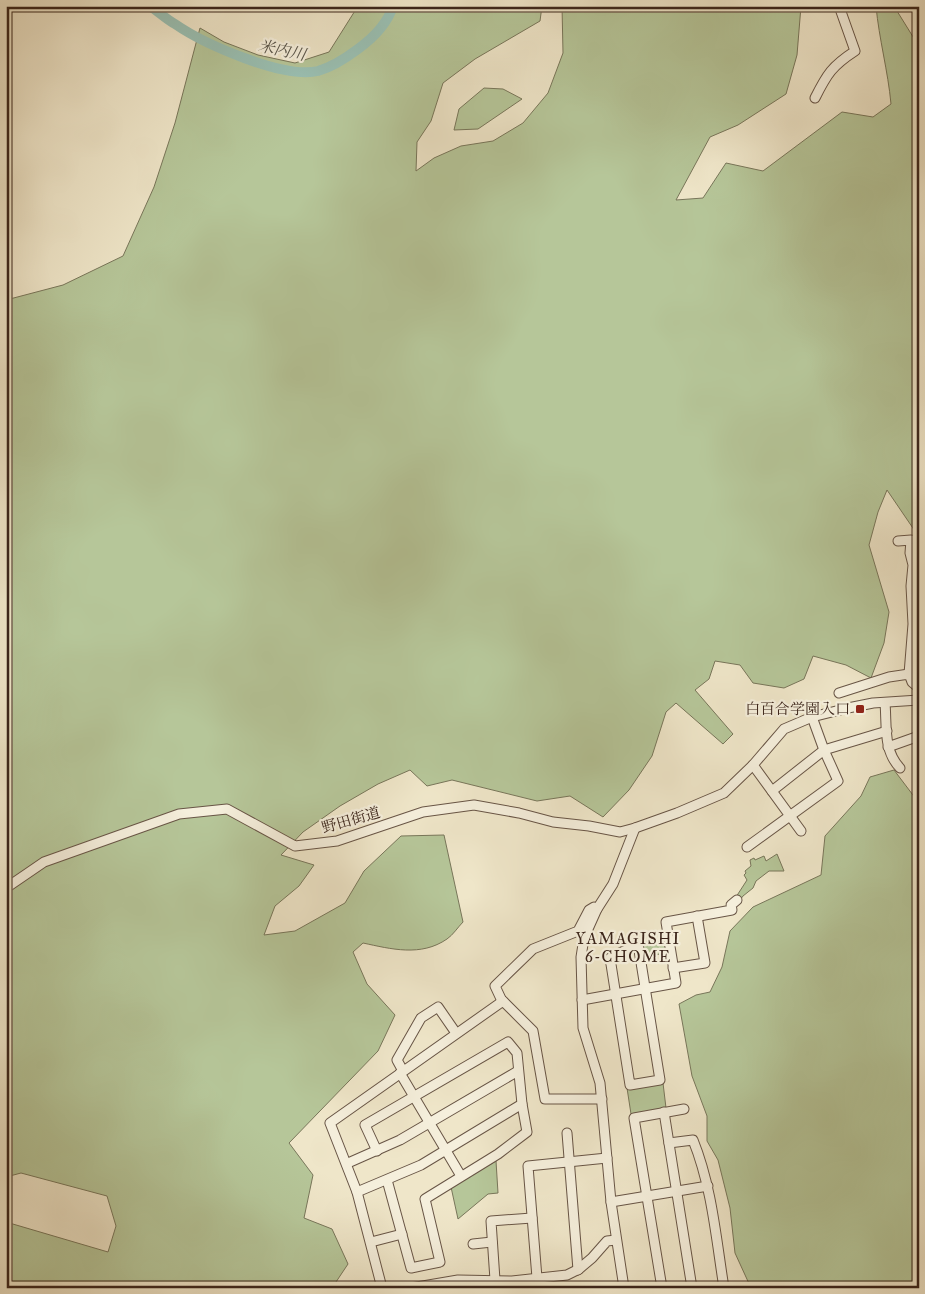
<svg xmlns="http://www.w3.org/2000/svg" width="925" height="1294" viewBox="0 0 925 1294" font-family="'IM FELL Great Primer','Noto Serif JP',serif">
  <rect width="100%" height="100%" fill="#efe6c9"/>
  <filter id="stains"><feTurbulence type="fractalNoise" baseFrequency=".004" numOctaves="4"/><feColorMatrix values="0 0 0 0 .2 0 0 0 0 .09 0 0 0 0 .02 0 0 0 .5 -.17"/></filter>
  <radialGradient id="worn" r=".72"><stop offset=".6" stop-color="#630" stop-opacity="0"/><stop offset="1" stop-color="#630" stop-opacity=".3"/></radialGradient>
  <g fill="#b6c699" stroke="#78765a">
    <path d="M358,6H542L540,21L475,59L443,83L431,121L417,142L416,171L434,158L461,146L493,141L523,123L548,93L563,53L562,6H801L797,55L786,94L738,125L710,137L676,200L703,198L726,163L763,171L842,112L873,117L891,104C888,71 879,39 876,6H897V11L915,40L919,37V537L887,490L878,512L869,545L889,612L884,643L871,678L846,665L813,656L804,679L784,688L753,683L740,665L715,661L709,679L695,690L733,734L723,744L676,703L666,712L652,756L629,790L603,817L570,796L537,801L452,780L427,786L410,770L378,784L340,806L303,832L281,855L314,865L299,886L275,906L264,935L295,931L345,903L364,871L401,836L444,835L463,922C458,927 453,935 447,939C421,957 391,949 363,943L353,952L367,984L395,1015L378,1051L289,1143L313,1175L304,1218L332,1229L348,1264L334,1285L328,1288H6V1222L108,1252L116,1226L107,1196L21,1173L6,1177V300L63,285L123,256L154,187L175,123L200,28L224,42L258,55L295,63L329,52Z"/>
    <polygon points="484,88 503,89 522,99 478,129 454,130 459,109"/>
    <polygon points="894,770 919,803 919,1288 751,1288 735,1253 730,1208 718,1160 707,1141 707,1116 692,1076 679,1004 696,995 710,992 722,967 730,931 753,907 821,875 825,836 861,796 870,777"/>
    <polygon points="777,854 784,871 769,871 756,881 753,888 743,896 740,900 736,897 747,880 744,875 746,873 745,871 751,866 750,860 754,858 755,860 764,856 766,861"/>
    <polygon points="664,939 666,953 644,957 642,943"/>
    <polygon points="663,1083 666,1108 631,1114 627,1088"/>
    <polygon points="496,1161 498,1193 488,1194 458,1219 451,1187"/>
  </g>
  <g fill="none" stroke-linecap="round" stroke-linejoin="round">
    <path stroke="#9ac0b3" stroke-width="10" d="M150,6C159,12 166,19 175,24C204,44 283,79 318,71C332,67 346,58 358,49C373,38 387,25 393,6"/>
    <defs>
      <g id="minor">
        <path d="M815,98C827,74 832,66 855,51L839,6"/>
        <polyline points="898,541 911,540 910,553 913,565 911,586 913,624 909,674"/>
        <polyline points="839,693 889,677 909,674 912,682 919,688"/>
        <path d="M885,703C887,726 883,750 900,768"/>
        <polyline points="888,747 919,736"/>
        <polyline points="753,765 801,831"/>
        <polyline points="772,791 824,750 887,731"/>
        <polyline points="747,847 838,781 824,750 812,717"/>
        <polyline points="6,888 44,862 179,814 227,809 295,846 337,841 423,812 474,805 519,813 553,822 589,826 620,832 635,828 677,813 724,793 753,765 784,729 812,717 848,708 873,703 919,700"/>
        <polygon points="638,944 660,1080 630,1085 610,958"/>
        <polyline points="673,968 705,963 697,916"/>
        <polyline points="582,1000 676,983 666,922 732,910 731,905 737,900"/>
        <polyline points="502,1001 495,986 533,949 578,931 589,910 594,907 597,909"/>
        <polyline points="403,1071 397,1060 421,1018 438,1007 456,1033"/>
        <polyline points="400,1073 461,1176"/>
        <polyline points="664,1112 692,1288"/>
        <polyline points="567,1133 578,1270"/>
        <path d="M669,1143L693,1140C712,1187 716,1238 724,1288"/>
        <polyline points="377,1151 365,1125 508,1042 517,1053 522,1104 527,1132 498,1154 425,1199 440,1262 411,1268 387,1180"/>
        <polyline points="348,1163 400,1140 518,1071"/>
        <polyline points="357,1192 421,1165 522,1104"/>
        <polyline points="611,1202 708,1186"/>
        <polyline points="371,1242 402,1234"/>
        <polyline points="473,1244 492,1242"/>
        <polyline points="537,1278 528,1166 607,1158"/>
        <polyline points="495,1280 491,1221 532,1218"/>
        <polyline points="382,1288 357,1192 330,1123 503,1001 533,1031 545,1099 602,1099"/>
        <polyline points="411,1288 458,1280 512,1281 567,1275 579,1269 592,1258 607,1241 616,1240"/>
        <polyline points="624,1288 611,1202 600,1083 583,1028 581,957 584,938 597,909 613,884 635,828"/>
        <polyline points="662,1288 634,1118 684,1109"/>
      </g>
    </defs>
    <use href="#minor" stroke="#685546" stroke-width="11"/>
    <use href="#minor" stroke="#f5efdc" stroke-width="9"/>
  </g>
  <rect fill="#8f2418" stroke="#f5efdc" stroke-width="2" x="855" y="704" width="10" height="10" rx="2.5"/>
  <g text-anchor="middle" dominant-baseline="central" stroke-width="4.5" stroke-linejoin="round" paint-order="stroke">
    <g font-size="15" fill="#3b251b" stroke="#f5efdc" text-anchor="end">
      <text x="850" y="709">白百合学園入口</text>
    </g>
    <g font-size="15" fill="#3b251b" stroke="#f5efdc">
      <text transform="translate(351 820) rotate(-16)">野田街道</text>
    </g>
    <g font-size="16" font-style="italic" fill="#585449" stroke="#f5efdc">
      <text transform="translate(282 50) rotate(12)">米内川</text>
    </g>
    <g font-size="16" letter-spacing="1" fill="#3b251b" stroke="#f5efdc">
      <text x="628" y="938">YAMAGISHI<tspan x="628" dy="18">6-CHOME</tspan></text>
    </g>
  </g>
  <rect width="925" height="1294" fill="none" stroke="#efe6c9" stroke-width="25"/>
  <rect x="8" y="8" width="910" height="1279" fill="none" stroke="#3b251b" stroke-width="2.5"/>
  <rect x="12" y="12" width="900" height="1269" fill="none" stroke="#3b251b"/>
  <rect width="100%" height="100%" filter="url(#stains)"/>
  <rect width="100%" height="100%" fill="url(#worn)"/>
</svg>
